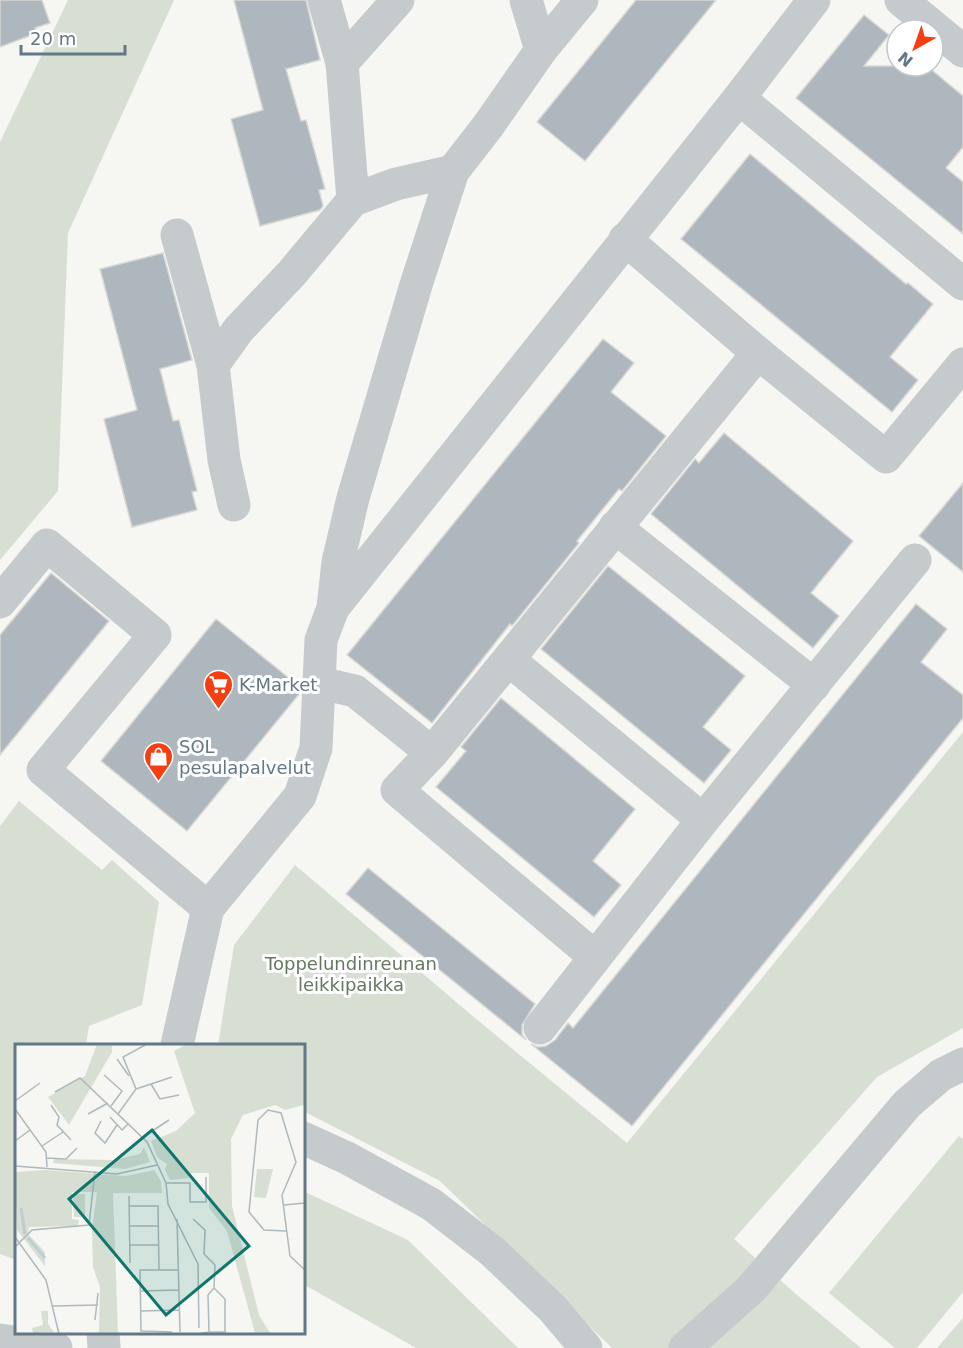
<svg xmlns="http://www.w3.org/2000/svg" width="963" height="1348" viewBox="0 0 963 1348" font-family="'DejaVu Sans',sans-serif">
  <rect width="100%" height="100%" fill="#f6f6f2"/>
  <g fill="#d7dfd3">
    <polygon points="68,0 174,0 68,233 58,491 0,560 0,142"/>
    <polygon points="963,732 963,1028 877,1077 734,1239 797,1295 861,1348 612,1348 440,1181 303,1111 303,1045 218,1045 234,945 295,865 475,1018 627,1143"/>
    <polygon points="19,801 102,870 112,860 159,902 142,1005 89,1026 86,1045 16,1045 16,1260 0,1254 0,826"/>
    <polygon points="959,1136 963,1139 963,1292 917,1348 895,1348 829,1293"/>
    <polygon points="303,1191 408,1240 518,1348 416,1348 303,1284"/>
    <polygon points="963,1318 963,1348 937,1348"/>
  </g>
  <g fill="#aeb7bd" stroke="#d8d8d5" stroke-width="1.5">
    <polygon points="0,0 42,0 50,23 35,28 37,33 0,47"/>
    <polygon points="234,0 306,0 320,60 286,69 301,121 306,120 325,189 319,190 323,206 320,210 260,226 231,119 263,110"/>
    <polygon points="636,0 716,0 585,161 537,122"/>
    <polygon points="864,15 889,35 864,66 927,66 963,96 963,147 946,168 963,182 963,234 796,98"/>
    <polygon points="750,154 906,284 908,283 933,304 890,357 918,380 892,412 681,239"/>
    <polygon points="163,253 192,360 160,369 173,421 179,420 197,491 192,492 197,510 132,527 104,419 137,410 100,269"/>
    <polygon points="603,339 634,363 611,392 666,436 622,491 619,489 577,541 579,543 512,626 510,624 432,723 347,655"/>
    <polygon points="724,433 853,541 811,593 839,616 813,648 651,514 695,459 699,463"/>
    <polygon points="963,483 963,572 919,536"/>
    <polygon points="608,566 745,676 703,727 731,750 704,783 541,649"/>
    <polygon points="51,573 109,621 0,755 0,635"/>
    <polygon points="916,604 947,629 921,662 963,695 963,718 632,1126 531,1044 538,1047 546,1046 555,1040 568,1023 573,1028"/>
    <polygon points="216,619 300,687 300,693 187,831 101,761"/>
    <polygon points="501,698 635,809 593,861 621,885 594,917 436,787 466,751 461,747"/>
    <polygon points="368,868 535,1004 522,1025 522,1034 526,1040 346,894"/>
  </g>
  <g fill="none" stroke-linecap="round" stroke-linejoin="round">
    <g stroke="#c5cacd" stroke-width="33">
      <polyline points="324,0 342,63"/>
      <polyline points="526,0 541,50"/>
      <polyline points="901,0 963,51"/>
      <polyline points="739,98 963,284"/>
      <polyline points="353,200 396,184 453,171"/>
      <polyline points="177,235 213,365"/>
      <polyline points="625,239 758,353 886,457 963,364"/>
      <polyline points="234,505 224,460 213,365 239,329 292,273 353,200 342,63 398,0"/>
      <polyline points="615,527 814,685"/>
      <polyline points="0,602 47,545 155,635 43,770 208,908"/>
      <polyline points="333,608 739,98 814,0"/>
      <polyline points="509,660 703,820"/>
      <polyline points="320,683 355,691 432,753"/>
      <polyline points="595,957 397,790 432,753 758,353"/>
      <polyline points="540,1028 703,820 915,560"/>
      <polyline points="177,1045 208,908 300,796 316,748 321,640 333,608 338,562 353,498 416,285 453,171 488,126 541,50 582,0"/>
      <polyline points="303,1138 347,1158 431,1204 493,1252 553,1309 586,1348"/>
      <polyline points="103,1332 104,1348"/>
      <polyline points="0,1340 56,1348"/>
      <polyline points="685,1348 751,1289 907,1104 941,1075 963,1064"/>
    </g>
  </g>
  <defs>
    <symbol id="supermarket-pin" viewBox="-11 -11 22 30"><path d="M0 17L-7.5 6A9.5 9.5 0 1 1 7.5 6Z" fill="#f53f13" stroke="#fff"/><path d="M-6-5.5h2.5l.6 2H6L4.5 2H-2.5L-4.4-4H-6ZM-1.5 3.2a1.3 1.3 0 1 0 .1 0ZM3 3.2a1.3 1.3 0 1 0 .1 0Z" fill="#fff"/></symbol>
    <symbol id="shop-pin" viewBox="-11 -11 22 30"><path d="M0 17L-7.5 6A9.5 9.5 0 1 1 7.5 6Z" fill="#f53f13" stroke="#fff"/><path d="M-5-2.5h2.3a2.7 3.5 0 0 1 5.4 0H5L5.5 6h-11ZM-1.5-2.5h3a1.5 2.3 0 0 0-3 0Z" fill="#fff"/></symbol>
  </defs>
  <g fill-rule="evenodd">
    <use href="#supermarket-pin" x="202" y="668" width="33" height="45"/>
    <use href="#shop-pin" x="142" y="740" width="33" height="45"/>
  </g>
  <g text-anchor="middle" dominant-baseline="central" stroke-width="6" stroke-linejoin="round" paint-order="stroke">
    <g font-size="18" fill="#627887" stroke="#fff" text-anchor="start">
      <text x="239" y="684">K-Market</text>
      <text x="179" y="746">SOL<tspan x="179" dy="21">pesulapalvelut</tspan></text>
    </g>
    <g font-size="18" fill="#64785e" stroke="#fff">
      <text x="351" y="963">Toppelundinreunan<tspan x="351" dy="21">leikkipaikka</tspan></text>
    </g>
  </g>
  <g transform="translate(15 1044)">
    <rect width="290" height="290" fill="#f6f6f2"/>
    <path d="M82,0H97V8L54,81L33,53L70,32ZM172,0H289V61L270,66L260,61L228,71L216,95L217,162L244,271L255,289H240L212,187L194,164V129H175V134L155,136L150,126L152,120L142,113L136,97L161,87L180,69L159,7ZM129,103L135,118L110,125L38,119L39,115L99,116L125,110ZM242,125H258L251,154L239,153ZM29,126L111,132L139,126L146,137L147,149H98L103,289H84L85,243L78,223L77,185L82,148H57V175L64,176L63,182L14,183L13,190L30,208V222L2,186L0,128ZM58,150H70V173H59ZM26,267H33V280L39,288L18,289L17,284L28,281Z" fill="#d7dfd3"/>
    <path fill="none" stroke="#bfccd1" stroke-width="3" d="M6,164L10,190M13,194L30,214"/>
    <path fill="none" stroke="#aeb9bd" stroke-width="1.5" d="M102,15L114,32M89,31L107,47L96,62M136,40L145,55L164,51M121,45L157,33M40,48L65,34L132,98L151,139L153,160L183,220L184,284M0,57L25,39M36,61L44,73L42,81L56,96M0,65L31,108L32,123M73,70L93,59M103,70L121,45L108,13L132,0M95,73L107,86L113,80M86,77L80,89L90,99L102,81M128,93L154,76M0,97L15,86M27,102L48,88M32,114L51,115L62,104M0,122L102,130L142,121M151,139H175V158H191V133M114,152L115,219M269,161L290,159M114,162H143L144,226M162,175L165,288M178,175L190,186L189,210L200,221L199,244L193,251L194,288L183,290M115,182H143M271,187L249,186L234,168L243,76L253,66L266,69L281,118L267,151L275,212L290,226M0,193L31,236L44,290M115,201H143M0,203L17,186L74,181L80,127M125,247L164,246M38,262L83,261M290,262V282M126,267L164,266M80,276L83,249M157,288L126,287L125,226H163M194,288H210V255L199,244"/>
    <path fill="#0f766e" fill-opacity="0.15" stroke="#0f766e" stroke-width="3" d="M137,86L234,202L151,271L54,155Z"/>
    <rect width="290" height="290" fill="none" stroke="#627887" stroke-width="3"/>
  </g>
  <g transform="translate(915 48) rotate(220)"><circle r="28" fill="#ffffff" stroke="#c0c9cf" stroke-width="1.5"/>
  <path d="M0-4.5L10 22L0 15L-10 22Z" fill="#f53f13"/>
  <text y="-9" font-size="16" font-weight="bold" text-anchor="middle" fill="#627887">N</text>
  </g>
  <path d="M21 45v9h104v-9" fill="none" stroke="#627887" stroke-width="3"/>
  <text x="30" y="45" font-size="18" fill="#627887" stroke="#ffffff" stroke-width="4.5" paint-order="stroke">20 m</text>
</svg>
